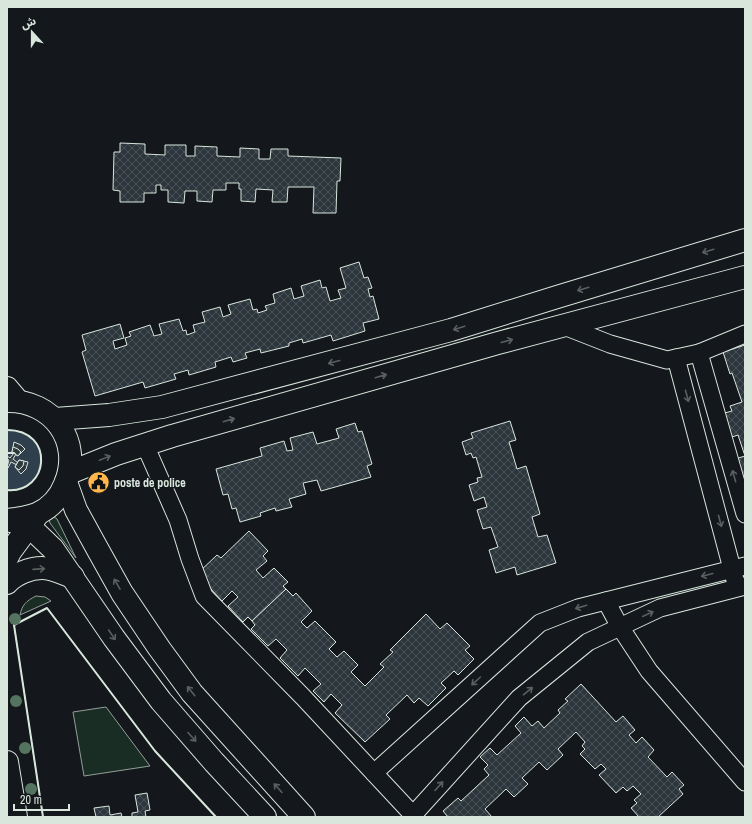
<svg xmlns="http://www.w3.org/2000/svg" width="752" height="824" viewBox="0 0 752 824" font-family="'Archivo Narrow','Noto Sans Arabic',sans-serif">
  <defs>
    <pattern id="building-cross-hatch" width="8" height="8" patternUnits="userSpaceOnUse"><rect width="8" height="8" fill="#2c363c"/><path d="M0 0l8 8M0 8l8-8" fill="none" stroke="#4a5358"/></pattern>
  </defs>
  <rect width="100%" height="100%" fill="#14181c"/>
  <g fill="#1a2d24" stroke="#939e99">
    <polygon points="53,516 57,519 76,558 50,523 49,519"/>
    <path d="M36,596L45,597L51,601L20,615C22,605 26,601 36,596Z"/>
    <polygon points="106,707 150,766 84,776 73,712"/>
  </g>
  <path fill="#2f3f4d" stroke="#939e99" d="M7,430C56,430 49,494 7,490Z"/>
  <g fill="url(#building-cross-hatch)" stroke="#d8e6dc">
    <polygon points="120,143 145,144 145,154 165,155 165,145 186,145 186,156 195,156 195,146 217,147 217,156 240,157 240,148 259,149 259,159 270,159 271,149 288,149 288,156 341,158 340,181 337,181 336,213 313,213 314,187 288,187 287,202 272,202 273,190 256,189 255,202 241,201 241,189 239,189 239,183 226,183 226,190 213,190 212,202 197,201 197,191 185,191 184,203 168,202 168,190 161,190 161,185 156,185 156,193 144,193 144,202 120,202 120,191 113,190 114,152 120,152"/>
    <polygon points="359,262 364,278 368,277 372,288 368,289 370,297 373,296 379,319 363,323 365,331 333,341 331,335 303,343 302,339 289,343 289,346 261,353 260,349 245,353 247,358 233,362 231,357 215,362 216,367 189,375 188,370 174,374 176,379 145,388 143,382 95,396 82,352 86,350 82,335 120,324 124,338 113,341 115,349 127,345 125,338 131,336 129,332 150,325 154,336 162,334 159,324 179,319 183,331 186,330 187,335 195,332 193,325 205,322 202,312 220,307 223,317 231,314 228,305 250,299 253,310 257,309 258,313 267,310 265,306 275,303 273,294 291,288 294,299 304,296 301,286 320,280 322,288 326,287 330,301 341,298 338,290 346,288 340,268"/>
    <polygon points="745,345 745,456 738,435 729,438 721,414 732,411 730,406 742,402 732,373 730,374 723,352"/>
    <polygon points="510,421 516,440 509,442 517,469 526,466 540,514 532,517 538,537 547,535 556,563 517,575 515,567 496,573 489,550 498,547 491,527 483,529 477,510 487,507 484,497 474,501 469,485 478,482 477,478 482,477 476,457 473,458 471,453 466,455 462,442 473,438 471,433"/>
    <polygon points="355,423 358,432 362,431 372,464 367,466 371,477 321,491 317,480 303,483 306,494 289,499 292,507 276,511 275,508 260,513 261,516 240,522 236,508 232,509 228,494 223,495 216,469 262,456 260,448 284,441 287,451 293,450 290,438 313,432 317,444 339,438 336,429"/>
    <polygon points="14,442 21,445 25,449 18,456 12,452"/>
    <polygon points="13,447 18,449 21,452 18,456 12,452"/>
    <polygon points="14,453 16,454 13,459 18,463 17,465 11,462 8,468 7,467 9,460 7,459 7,456 10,458"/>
    <polygon points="745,456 745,479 742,480 735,459"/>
    <polygon points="19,460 28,462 26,469 21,474 15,467"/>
    <polygon points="19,460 24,461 23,466 19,470 15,467"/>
    <polygon points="249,531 268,551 263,556 267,561 256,570 263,578 274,568 288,582 283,586 286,589 252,621 248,617 243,622 228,606 238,597 232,591 222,601 197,574 217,555 221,558"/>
    <polygon points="286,589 293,596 296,593 312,611 301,622 307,628 315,621 336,642 329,649 337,657 344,651 358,665 351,672 365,686 384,667 380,664 393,652 390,650 426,614 440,629 447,623 470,646 465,650 474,659 458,675 454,671 441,683 446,688 428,706 419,698 414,703 407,695 386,715 390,719 365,742 335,713 342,705 331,694 324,702 313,691 321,684 305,668 298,676 280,658 287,650 276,639 268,646 251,629 255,625 252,621"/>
    <polygon points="581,684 616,722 623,716 635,730 629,735 636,743 642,737 654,750 648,757 667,777 672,772 684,785 679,789 683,794 658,817 639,817 631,808 637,803 634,800 641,794 633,786 627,791 623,787 616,793 599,775 606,769 601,764 595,769 580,754 585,749 582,746 585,742 576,732 558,749 563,755 547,770 539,762 522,778 528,784 514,797 506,789 485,809 492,817 448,817 443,811 458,798 461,801 489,775 484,769 488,765 480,757 490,748 497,755 521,733 515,726 524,717 532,726 538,721 544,728 560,713 558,710 568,701 565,699"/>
    <polygon points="147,793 150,810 145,811 146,817 132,817 132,813 138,812 135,795"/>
    <polygon points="109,806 110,815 121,813 122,817 96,817 94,808"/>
  </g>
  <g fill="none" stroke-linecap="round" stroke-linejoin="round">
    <defs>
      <g id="minor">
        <polyline points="564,326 610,344 667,360 699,353 745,334"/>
        <polyline points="699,353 745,514"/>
        <polyline points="676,358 735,580"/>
        <polyline points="145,445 178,520 190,559 204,596 303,697 415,817"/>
        <polyline points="606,601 620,627 649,671 745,782"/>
        <polyline points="374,773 540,623 578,608 745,566"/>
        <polyline points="413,815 519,698 588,642 660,608 745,586"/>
      </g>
      <g id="secondary">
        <polyline points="7,558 10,552 38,514"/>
        <polyline points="7,762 16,817"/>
      </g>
      <g id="primary">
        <polyline points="7,388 18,401"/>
        <polyline points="66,482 76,510 98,550 122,593 159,648 192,693 304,817"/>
        <polyline points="7,520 29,526 53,549 114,638 161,701 214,762 265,817"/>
        <path d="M7,583C15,574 30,568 42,568C52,568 64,574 73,577"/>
      </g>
      <g id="trunk">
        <path d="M7,401C52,400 83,441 65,484C60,497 50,508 37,514C27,518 17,519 7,520"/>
        <polyline points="55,419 109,415 162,407 451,330 557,297 745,240"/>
        <polyline points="69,473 116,454 172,436 498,343 745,277"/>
      </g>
    </defs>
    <use href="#minor" stroke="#d8e6dc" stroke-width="19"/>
    <use href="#secondary" stroke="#d8e6dc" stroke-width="24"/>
    <use href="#primary" stroke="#d8e6dc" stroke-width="24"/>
    <use href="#trunk" stroke="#d8e6dc" stroke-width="24"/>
    <use href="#minor" stroke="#14181c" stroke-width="17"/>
    <use href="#secondary" stroke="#14181c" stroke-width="22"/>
    <use href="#primary" stroke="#14181c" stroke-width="22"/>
    <use href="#trunk" stroke="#14181c" stroke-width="22"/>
    <polyline stroke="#d8e6dc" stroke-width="1" stroke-dasharray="5 2" stroke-linecap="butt" points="43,817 14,625 47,608 155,751 216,817"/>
    <g stroke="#d8e6dc" stroke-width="2">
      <path d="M7,430C56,430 49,494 7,490"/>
      <polyline points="7,453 14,453"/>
      <polyline points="43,817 14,625 47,608 155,751 216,817"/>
    </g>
  </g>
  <g fill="#55745f">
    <circle cx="15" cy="619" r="6"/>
    <circle cx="16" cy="701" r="6"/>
    <circle cx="25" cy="748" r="6"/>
    <circle cx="31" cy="789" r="6"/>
  </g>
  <defs><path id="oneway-shaft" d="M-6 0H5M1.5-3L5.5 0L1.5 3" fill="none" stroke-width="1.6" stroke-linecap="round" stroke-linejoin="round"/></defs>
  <g stroke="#59605f">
    <use href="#oneway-shaft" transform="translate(708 251) rotate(163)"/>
    <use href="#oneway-shaft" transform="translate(583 289) rotate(163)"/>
    <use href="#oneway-shaft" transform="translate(459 328) rotate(162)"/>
    <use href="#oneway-shaft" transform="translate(507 341) rotate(-15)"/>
    <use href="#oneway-shaft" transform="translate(334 362) rotate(165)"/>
    <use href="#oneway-shaft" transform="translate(381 376) rotate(-16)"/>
    <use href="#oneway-shaft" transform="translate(687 396) rotate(75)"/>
    <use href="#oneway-shaft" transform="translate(229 420) rotate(-16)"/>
    <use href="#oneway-shaft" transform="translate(105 458) rotate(-22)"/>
    <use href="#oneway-shaft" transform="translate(734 476) rotate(-106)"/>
    <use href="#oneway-shaft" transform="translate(720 521) rotate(75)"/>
    <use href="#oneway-shaft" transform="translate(39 569) rotate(-4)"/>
    <use href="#oneway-shaft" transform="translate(707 575) rotate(166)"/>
    <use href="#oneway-shaft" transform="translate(117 584) rotate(-120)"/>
    <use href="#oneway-shaft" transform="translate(581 607) rotate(164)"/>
    <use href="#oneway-shaft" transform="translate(648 614) rotate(-25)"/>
    <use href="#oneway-shaft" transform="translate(112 635) rotate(56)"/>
    <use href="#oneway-shaft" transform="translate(476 681) rotate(138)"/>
    <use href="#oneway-shaft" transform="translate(191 691) rotate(-129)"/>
    <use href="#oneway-shaft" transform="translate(528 691) rotate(-39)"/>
    <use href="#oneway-shaft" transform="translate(192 737) rotate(48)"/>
    <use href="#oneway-shaft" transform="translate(439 786) rotate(-48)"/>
    <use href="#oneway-shaft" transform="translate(278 788) rotate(-132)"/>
  </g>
  <defs>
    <symbol id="civic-disc" viewBox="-11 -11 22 22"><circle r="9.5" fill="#ffb74d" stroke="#14181c"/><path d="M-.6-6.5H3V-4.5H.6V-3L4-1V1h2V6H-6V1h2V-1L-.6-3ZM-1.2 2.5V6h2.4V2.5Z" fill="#111"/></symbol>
  </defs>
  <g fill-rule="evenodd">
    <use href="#civic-disc" x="86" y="470" width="25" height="25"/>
  </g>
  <g text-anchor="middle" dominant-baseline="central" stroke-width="3" stroke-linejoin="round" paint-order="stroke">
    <g font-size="12" font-weight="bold" fill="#d8e6dc" stroke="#14181c" text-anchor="start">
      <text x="114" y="483">poste de police</text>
    </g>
  </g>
  <rect width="752" height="824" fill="none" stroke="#d8e6dc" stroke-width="16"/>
  <g transform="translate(32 32) rotate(339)" stroke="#14181c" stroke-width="3" paint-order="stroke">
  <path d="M0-3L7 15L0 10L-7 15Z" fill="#d8e6dc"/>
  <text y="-6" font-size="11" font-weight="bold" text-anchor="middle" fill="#d8e6dc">ش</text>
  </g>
  <path d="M14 804v6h55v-6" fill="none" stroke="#d8e6dc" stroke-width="2"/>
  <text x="20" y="804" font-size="12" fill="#d8e6dc" stroke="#14181c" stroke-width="3" paint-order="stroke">20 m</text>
</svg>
